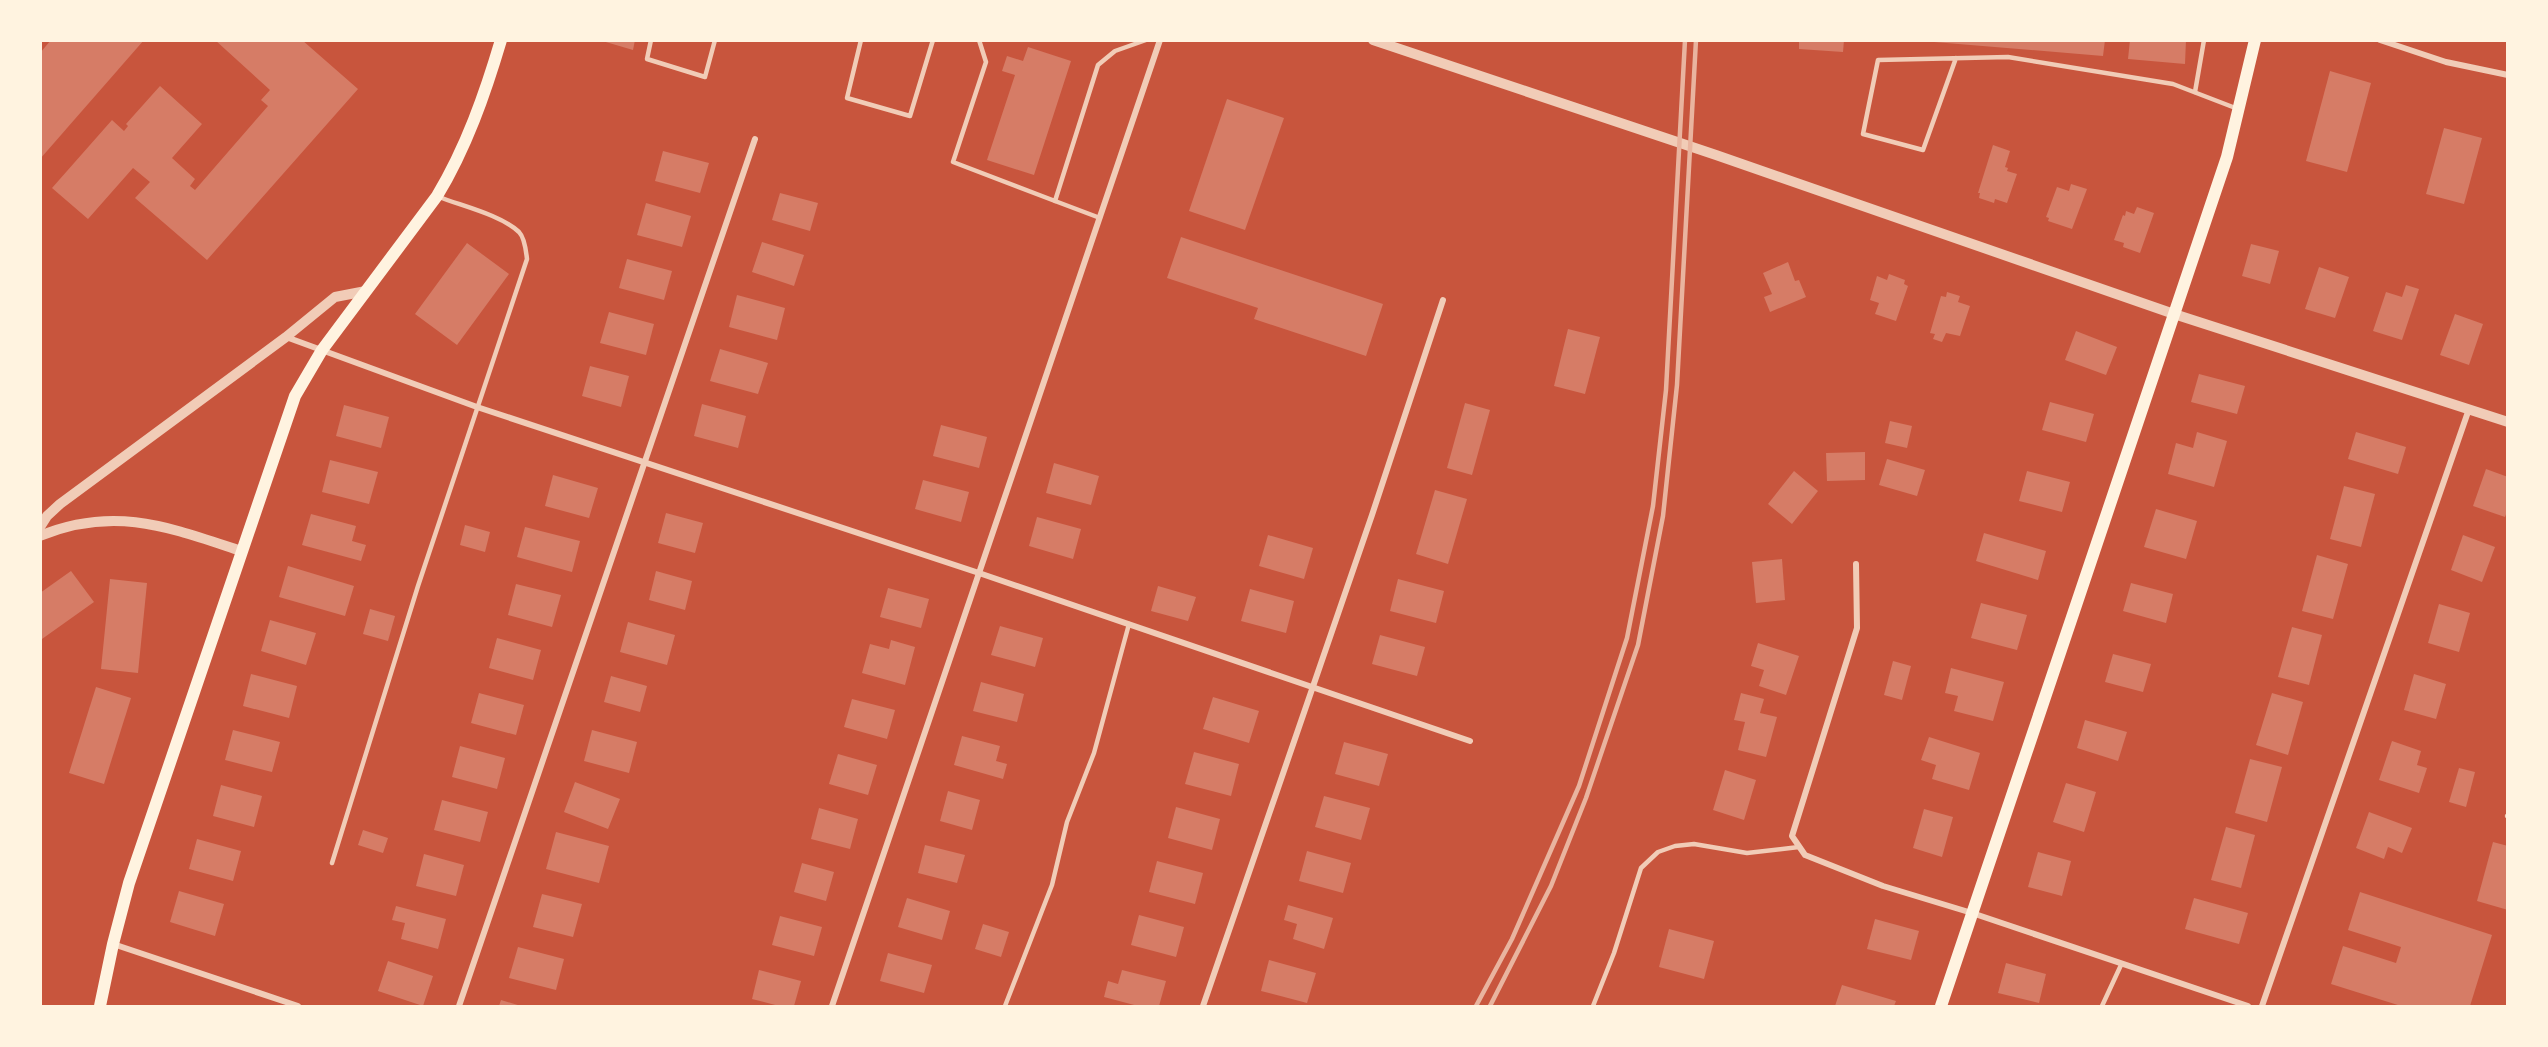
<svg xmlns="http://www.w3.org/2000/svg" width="2548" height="1047" viewBox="0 0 2548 1047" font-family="Helvetica,sans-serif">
  <rect width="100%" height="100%" fill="#c8553d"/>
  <g fill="#d67c66">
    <polygon points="51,40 144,40 40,159 40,53"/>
    <polygon points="215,40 302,40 358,89 207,260 135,198 150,182 133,168 88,219 52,188 112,120 124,131 128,126 126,124 160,86 202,124 172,158 195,179 190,186 195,190 268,106 261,100 270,90"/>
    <polygon points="599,40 635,40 633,50"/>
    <polygon points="1799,40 1844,40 1843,52 1799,49"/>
    <polygon points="1910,40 2105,40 2103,56"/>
    <polygon points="2130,40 2186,40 2185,64 2128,59"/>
    <polygon points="1028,47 1071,61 1034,175 987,160 1015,75 1002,71 1007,56 1023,61"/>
    <polygon points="2330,71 2371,83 2347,172 2306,161"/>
    <polygon points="1227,99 1284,118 1245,230 1189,211"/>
    <polygon points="2444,128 2482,138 2464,204 2426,194"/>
    <polygon points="1993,145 2010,151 2005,167 2008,168 2007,171 2017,174 2007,203 1995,199 1994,203 1979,198 1980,193 1978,193"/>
    <polygon points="663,151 709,163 700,193 655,181"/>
    <polygon points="2071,184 2087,189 2072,229 2048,221 2049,218 2046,217 2057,187 2069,191"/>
    <polygon points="780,193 818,203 810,231 772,220"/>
    <polygon points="646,203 691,216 682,247 637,235"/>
    <polygon points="2137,207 2154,213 2140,253 2123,247 2124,243 2114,240 2123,215 2125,216 2126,211 2134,214"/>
    <polygon points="1181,237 1383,304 1366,356 1254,319 1258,308 1167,278"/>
    <polygon points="762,242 804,255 794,286 752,272"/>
    <polygon points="467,243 509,274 457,345 415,314"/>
    <polygon points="2251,244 2279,251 2270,284 2242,276"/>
    <polygon points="627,259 672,271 664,300 619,288"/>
    <polygon points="1788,262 1795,281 1799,280 1806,297 1770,312 1764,297 1772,294 1763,273"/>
    <polygon points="2319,267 2349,277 2335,318 2305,309"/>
    <polygon points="1889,274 1905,280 1904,284 1908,286 1896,321 1875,314 1879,303 1870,300 1877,276 1887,280"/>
    <polygon points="2406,285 2419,289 2402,340 2373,331 2386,292 2402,297"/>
    <polygon points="1947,292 1960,296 1958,302 1970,306 1960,336 1946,333 1942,342 1933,339 1935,334 1930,333 1941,296 1946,297"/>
    <polygon points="737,295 785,308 777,340 729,327"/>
    <polygon points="609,312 654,324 646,355 600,343"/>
    <polygon points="2455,314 2483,324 2469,365 2440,355"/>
    <polygon points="1568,329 1600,337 1585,394 1554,386"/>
    <polygon points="2076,331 2117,347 2106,375 2065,360"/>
    <polygon points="720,349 768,363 758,394 710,381"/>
    <polygon points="590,366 629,376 621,407 582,396"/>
    <polygon points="2199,374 2245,386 2237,414 2191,402"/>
    <polygon points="2050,402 2094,414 2086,442 2042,430"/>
    <polygon points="1465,403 1490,410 1472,475 1447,468"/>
    <polygon points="702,404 746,416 738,448 694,436"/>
    <polygon points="344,405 389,417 381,448 336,436"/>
    <polygon points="1890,421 1912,426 1907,448 1885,443"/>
    <polygon points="941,425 987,437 979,468 933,456"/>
    <polygon points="2197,432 2227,441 2214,487 2168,474 2176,443 2193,448"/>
    <polygon points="2356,432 2406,447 2398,474 2348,459"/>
    <polygon points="1865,452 1865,480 1827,481 1826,453"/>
    <polygon points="1887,459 1925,470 1917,496 1879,485"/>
    <polygon points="330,460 378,472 369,504 322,492"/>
    <polygon points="1054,463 1099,476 1091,505 1046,493"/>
    <polygon points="2486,469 2508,477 2508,509 2505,517 2473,506"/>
    <polygon points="1794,471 1818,491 1792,524 1768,504"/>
    <polygon points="2027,471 2070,482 2062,512 2019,501"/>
    <polygon points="553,475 598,488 589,518 545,506"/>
    <polygon points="923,480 969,492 961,522 915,509"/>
    <polygon points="2344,486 2375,494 2361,547 2330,539"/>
    <polygon points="1435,490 1467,499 1448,564 1416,554"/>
    <polygon points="2156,509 2197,521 2186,559 2144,547"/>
    <polygon points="666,513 703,523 695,553 658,543"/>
    <polygon points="311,514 356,526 352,541 366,545 361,561 302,545"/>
    <polygon points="1037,517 1081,529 1073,559 1029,546"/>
    <polygon points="465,525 490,532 485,552 460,545"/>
    <polygon points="525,527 580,541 572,572 517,557"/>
    <polygon points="1984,533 2046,551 2038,580 1976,561"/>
    <polygon points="1268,535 1313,548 1304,579 1259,566"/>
    <polygon points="2463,535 2495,547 2482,582 2451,570"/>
    <polygon points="2317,555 2348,564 2333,619 2302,611"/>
    <polygon points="1782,559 1785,600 1756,603 1752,562"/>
    <polygon points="288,566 354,586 345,616 279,597"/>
    <polygon points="71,571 94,602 42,639 40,593"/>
    <polygon points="656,571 692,581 685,610 649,600"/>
    <polygon points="110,579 147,583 138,673 101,669"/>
    <polygon points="1398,579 1444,591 1436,623 1390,611"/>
    <polygon points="2131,583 2173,594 2166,623 2123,611"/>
    <polygon points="516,584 561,595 552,627 508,615"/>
    <polygon points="1158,586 1196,597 1188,621 1151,611"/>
    <polygon points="888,588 929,599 921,628 880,617"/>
    <polygon points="1250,589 1294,601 1286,633 1241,621"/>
    <polygon points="1981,603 2027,615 2017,650 1971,638"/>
    <polygon points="2439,604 2470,613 2459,652 2428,643"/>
    <polygon points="370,609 395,616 388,641 363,634"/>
    <polygon points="270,620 316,633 306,665 261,651"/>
    <polygon points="628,622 675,635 667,665 620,652"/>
    <polygon points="1000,626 1043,638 1035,667 991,655"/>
    <polygon points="2292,627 2322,635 2309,685 2278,677"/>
    <polygon points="1380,635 1425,647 1417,676 1372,664"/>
    <polygon points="497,638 541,650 533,680 489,668"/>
    <polygon points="891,640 915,647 905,685 862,673 870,644 889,649"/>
    <polygon points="1758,643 1799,656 1786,695 1759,686 1764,670 1751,666"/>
    <polygon points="2113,654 2151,664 2143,692 2105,682"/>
    <polygon points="1893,661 1911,666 1902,700 1884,695"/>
    <polygon points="1951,668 2004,682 1993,721 1954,711 1958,696 1945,693"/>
    <polygon points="251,674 297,686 289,718 243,706"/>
    <polygon points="2414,674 2446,684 2436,719 2404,710"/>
    <polygon points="611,676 647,686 640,712 604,702"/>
    <polygon points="981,682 1024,694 1017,722 973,711"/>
    <polygon points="96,687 131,698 104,784 69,773"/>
    <polygon points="479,693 524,705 516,735 471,723"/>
    <polygon points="1741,693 1764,699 1760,713 1777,717 1766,757 1738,750 1745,722 1734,720"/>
    <polygon points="2272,693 2303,702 2288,755 2256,745"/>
    <polygon points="1213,697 1259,711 1249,743 1203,729"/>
    <polygon points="852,699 895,710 887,739 844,727"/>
    <polygon points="2085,720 2127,732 2118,761 2077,748"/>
    <polygon points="233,730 280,742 272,772 225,760"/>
    <polygon points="592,730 637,742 629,773 584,761"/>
    <polygon points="962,736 1000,746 996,761 1007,764 1003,779 954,765"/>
    <polygon points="1929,737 1980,753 1969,790 1932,779 1936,765 1921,760"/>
    <polygon points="2392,741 2421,751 2417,765 2427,768 2419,793 2379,780"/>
    <polygon points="1344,742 1388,754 1379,786 1335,774"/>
    <polygon points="460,746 505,758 497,789 452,777"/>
    <polygon points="1194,752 1239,764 1231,796 1185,784"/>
    <polygon points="838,754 877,765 868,795 829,784"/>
    <polygon points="2250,759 2282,767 2267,822 2235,813"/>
    <polygon points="2459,768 2475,772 2466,807 2449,802"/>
    <polygon points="1725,770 1756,780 1744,820 1713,810"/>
    <polygon points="575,782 620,799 608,829 564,812"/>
    <polygon points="2066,783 2096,792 2084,832 2053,822"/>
    <polygon points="221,785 262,796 254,827 213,816"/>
    <polygon points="948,791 980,800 972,830 940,821"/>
    <polygon points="1324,796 1370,808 1361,840 1315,827"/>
    <polygon points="442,800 488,812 480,842 434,830"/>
    <polygon points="1176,807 1220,819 1212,850 1168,838"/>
    <polygon points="819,808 858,819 850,849 811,839"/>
    <polygon points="1924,809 1953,817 1942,857 1913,848"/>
    <polygon points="2369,812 2412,828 2402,853 2388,847 2384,859 2356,848"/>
    <polygon points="2226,827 2255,835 2241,888 2211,880"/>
    <polygon points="363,830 388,838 383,853 358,845"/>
    <polygon points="556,832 609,846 599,883 546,869"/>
    <polygon points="197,839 241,851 233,881 189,869"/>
    <polygon points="2493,842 2508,846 2508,910 2477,901"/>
    <polygon points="925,845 965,855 957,883 918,873"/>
    <polygon points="1307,851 1351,863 1343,893 1299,881"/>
    <polygon points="2038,852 2071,861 2062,896 2028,887"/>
    <polygon points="424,854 464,865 456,896 416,886"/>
    <polygon points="1157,861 1203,873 1195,904 1149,892"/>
    <polygon points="802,863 834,872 826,901 794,892"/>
    <polygon points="179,891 224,904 215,936 170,922"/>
    <polygon points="2360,892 2492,935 2470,1006 2401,1006 2331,984 2343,946 2396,963 2401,947 2348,930"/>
    <polygon points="542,894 582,904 573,937 533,927"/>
    <polygon points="907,898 950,911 942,940 898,927"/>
    <polygon points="2194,898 2248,913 2239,944 2185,929"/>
    <polygon points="1288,905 1333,918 1324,949 1293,939 1297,924 1284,920"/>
    <polygon points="396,906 446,919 438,949 401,939 405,923 392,920"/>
    <polygon points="1139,915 1184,927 1176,957 1131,945"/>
    <polygon points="780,916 822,927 814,956 772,945"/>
    <polygon points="1875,919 1919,931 1911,960 1867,949"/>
    <polygon points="983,924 1009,932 1001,957 975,949"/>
    <polygon points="1669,929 1714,941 1704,979 1659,967"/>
    <polygon points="518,947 564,959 556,990 509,978"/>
    <polygon points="888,953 932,965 924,993 880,981"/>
    <polygon points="1269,960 1316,973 1307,1003 1261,991"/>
    <polygon points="388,961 433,976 423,1006 378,991"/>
    <polygon points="2006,963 2046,974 2039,1003 1998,993"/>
    <polygon points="759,970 801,981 794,1006 779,1006 752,999"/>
    <polygon points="1122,970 1166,981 1159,1006 1138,1006 1104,997 1108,981 1118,984"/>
    <polygon points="1842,985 1896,1001 1894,1006 1835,1006"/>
    <polygon points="501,1000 521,1006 499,1006"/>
  </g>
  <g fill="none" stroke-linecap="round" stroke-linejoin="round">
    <g stroke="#f1ccb7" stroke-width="4.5">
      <polyline points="651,40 647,59 705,77 715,40"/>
      <polyline points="861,40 847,98 910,116 933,40"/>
      <polyline points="979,40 986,62 953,162 1055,201 1098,65 1115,51 1146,40"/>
      <polyline points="1956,58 1923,150 1863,134 1878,60 2008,57 2173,84 2238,109"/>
      <polyline points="2195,92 2204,40"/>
      <polyline points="1055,201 1100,218"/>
      <polyline points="2507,816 2508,816"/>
      <path d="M332,863L418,586L527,259C526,251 525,238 519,232C501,215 462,206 439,197"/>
      <polyline points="1005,1006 1052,885 1067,822 1094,753 1129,624"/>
      <polyline points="1593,1006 1614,953 1641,868 1658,852 1675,846 1694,844 1747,853 1799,847"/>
      <polyline points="2102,1006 2121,965"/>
    </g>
    <g stroke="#f1ccb7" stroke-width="6">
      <polyline points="2380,40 2446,62 2508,75"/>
      <polyline points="286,337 477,407 979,573 1470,741"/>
      <polyline points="1856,564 1857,628 1792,836 1805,855 1883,886 1972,913 2248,1006"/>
      <polyline points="113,944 298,1006"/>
      <polyline points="459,1006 755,139"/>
      <polyline points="832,1006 1160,40"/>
      <polyline points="1203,1006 1372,515 1443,300"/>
      <polyline points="2262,1006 2469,409"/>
    </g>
    <g stroke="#f1ccb7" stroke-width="10">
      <polyline points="1373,40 1716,155 2174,314 2508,422"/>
      <polyline points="40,527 47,516 60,504 286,337 335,297 366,291"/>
      <path d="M40,536C115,505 171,528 241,551"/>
    </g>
    <g stroke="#fff3e0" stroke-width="12">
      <path d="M100,1006L113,944L129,883L295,396L322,350L437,196C466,148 485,94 501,40"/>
      <polyline points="1941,1006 2227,157 2255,40"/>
    </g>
    <g stroke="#e9b49f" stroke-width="4.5">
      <polyline points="1476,1006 1512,939 1579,786 1627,638 1653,506 1666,390 1685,40"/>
      <polyline points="1490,1006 1551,886 1586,798 1638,645 1663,516 1677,385 1696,40"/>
    </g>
  </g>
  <rect width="2548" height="1047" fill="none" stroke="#fff3e0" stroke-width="84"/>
</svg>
